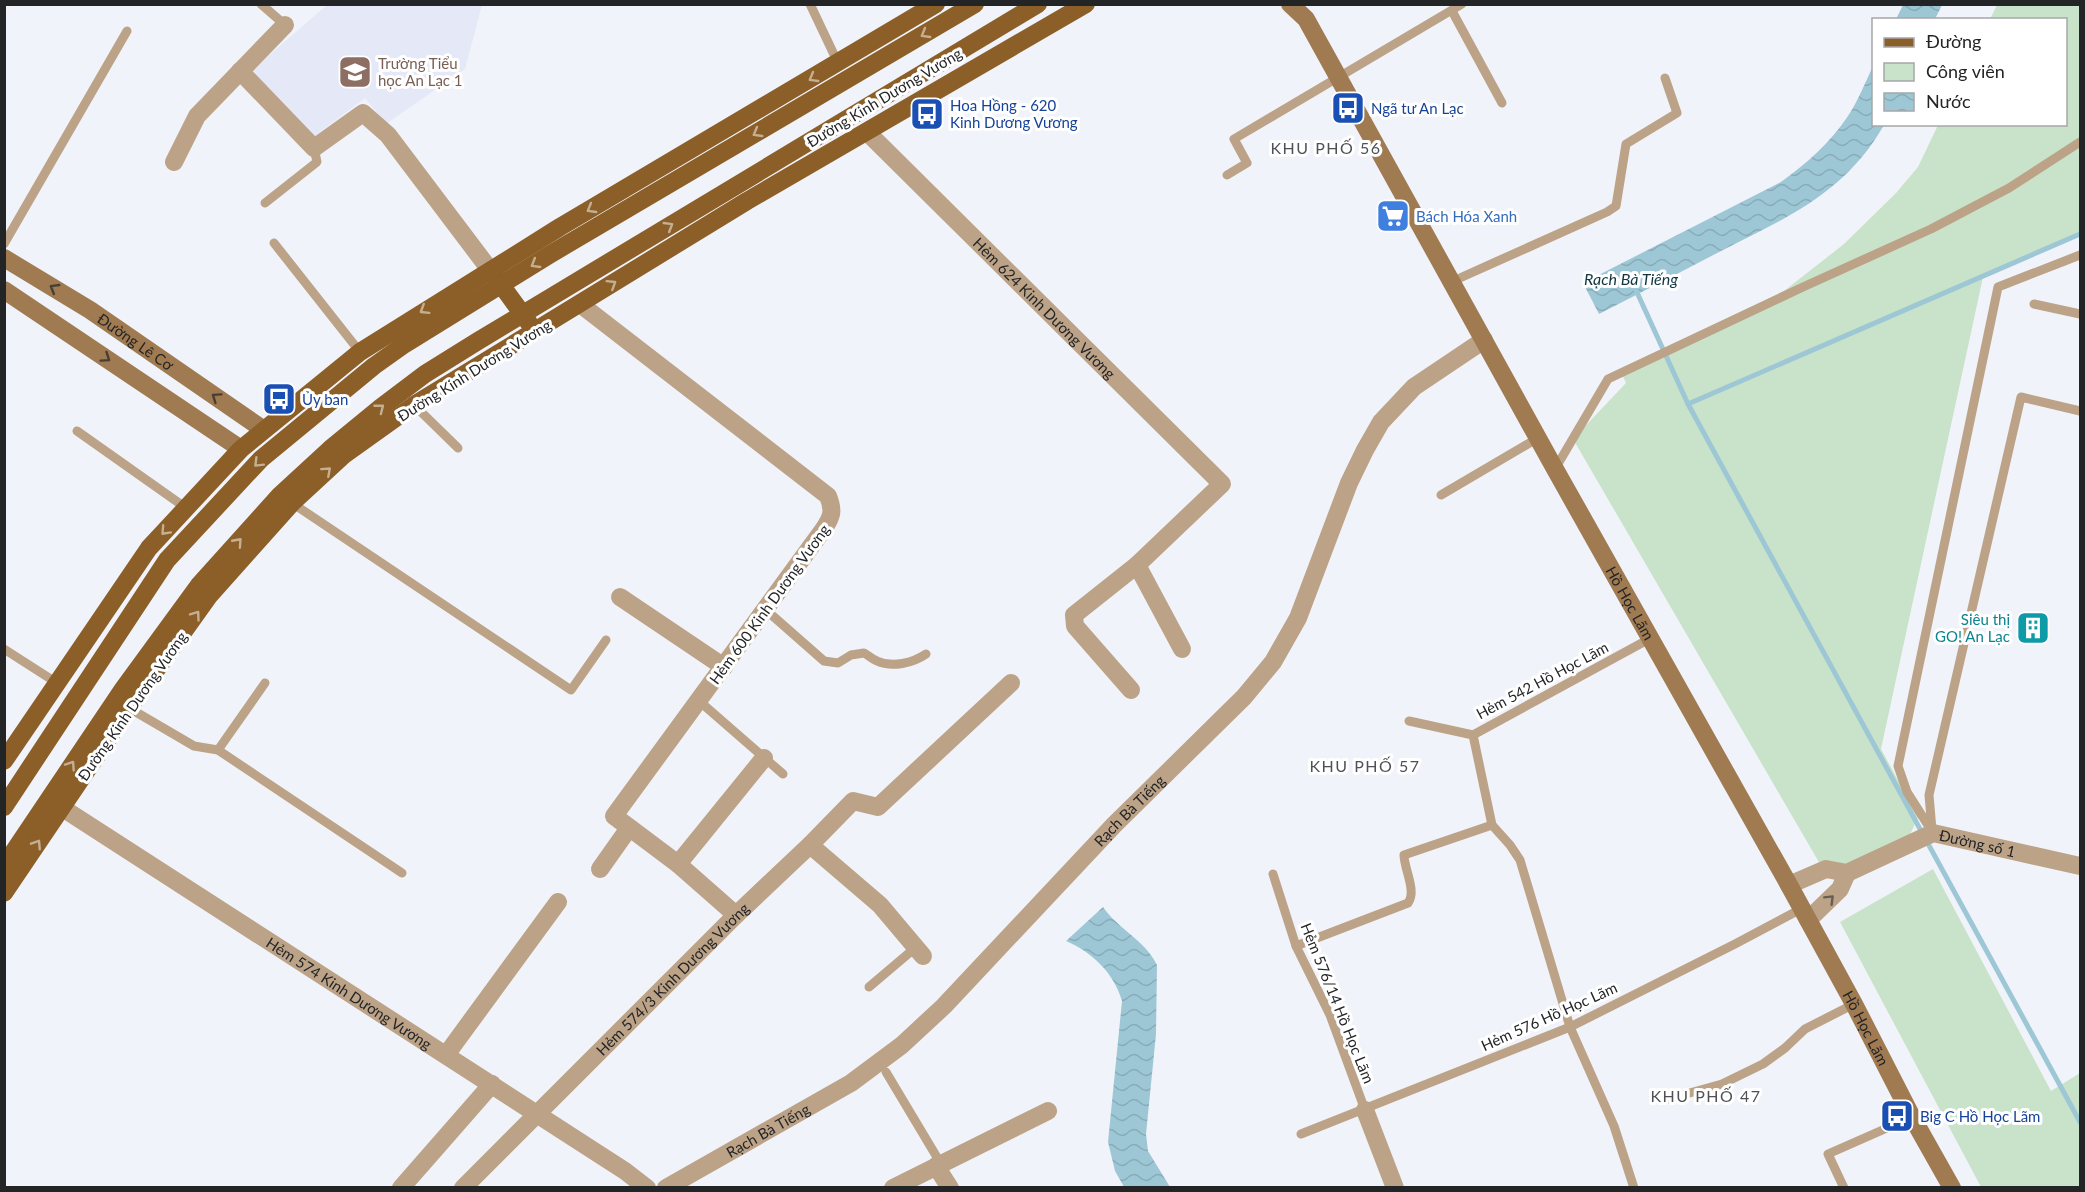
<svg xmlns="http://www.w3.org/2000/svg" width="2085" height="1192" viewBox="0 0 2085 1192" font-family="Lato,sans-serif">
  <defs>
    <pattern id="water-waves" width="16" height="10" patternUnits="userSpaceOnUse" patternTransform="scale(1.5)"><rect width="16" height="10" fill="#9ec7d6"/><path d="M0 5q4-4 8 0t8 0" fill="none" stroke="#88abb8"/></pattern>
  </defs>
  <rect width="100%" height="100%" fill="#f1f3fa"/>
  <polygon fill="#e5e9f7" points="327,5 482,5 465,69 386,124 365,98 312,138 246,75"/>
  <g fill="#c8e3c9">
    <polygon points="1997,5 2080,5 2080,235 1983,277 1881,749 1918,817 1909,837 1845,869 1820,864 1573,439 1626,383 1620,370 1784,291 1844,244 1896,193 1918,167 1938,125 2066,124 2066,20 1990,19"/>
    <polygon points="1933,869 2051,1091 2080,1073 2080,1187 1981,1187 1840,922"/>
  </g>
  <g fill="url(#water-waves)">
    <polygon points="1903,5 1903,4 1942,5 1935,19 1896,19"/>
    <path d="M1873,66L1874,124L1884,125C1846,192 1787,218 1721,251C1681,272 1640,293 1599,314L1583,283L1781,182C1807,163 1830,143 1848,116C1858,101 1865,83 1873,66Z"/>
    <path d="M1103,907C1118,929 1145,940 1157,965L1156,1034L1146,1134L1148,1151L1170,1187H1124L1115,1171L1108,1142L1122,1001C1114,973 1092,952 1066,941Z"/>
  </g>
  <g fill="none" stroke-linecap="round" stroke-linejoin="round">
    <g stroke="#9ec7d6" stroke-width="5">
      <polyline points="1635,288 1688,404 2080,1122"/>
      <polyline points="1688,404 2080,234"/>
    </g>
    <g stroke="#bca387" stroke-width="9">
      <polyline points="261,4 285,25"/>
      <polyline points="810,4 838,63"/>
      <polyline points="1452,11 1502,103"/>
      <polyline points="1227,175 1247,163 1234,139 1462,4"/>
      <polyline points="265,203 317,162 314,148"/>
      <polyline points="274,243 360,352"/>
      <polyline points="4,244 127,31"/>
      <polyline points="1451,282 1607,212 1616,206 1626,144 1677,113 1665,78"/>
      <polyline points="2034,304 2080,314"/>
      <polyline points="414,405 458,448"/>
      <polyline points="77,431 186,508"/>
      <polyline points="1555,469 1608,379 1803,287 1931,229 2009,188 2080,142"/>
      <polyline points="1441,495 1538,438"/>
      <polyline points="292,503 571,690 606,640"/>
      <path d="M766,610L824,661L838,663L851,655L864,653C868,655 872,659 877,661C892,668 913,663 926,654"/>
      <polyline points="4,649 57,683"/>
      <polyline points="698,700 783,774"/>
      <polyline points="129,708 194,746 218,750 402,873"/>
      <polyline points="1409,721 1473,735 1651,638"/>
      <polyline points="1473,735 1492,825 1510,845 1520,860 1570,1027 1614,1126 1634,1188"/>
      <polyline points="218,750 265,683"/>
      <polyline points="1932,830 1929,795 2021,397 2080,411"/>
      <polyline points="1933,833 1907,792 1898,766 1998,287 2080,255"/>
      <polyline points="1273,874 1296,946 1330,1015 1365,1110"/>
      <path d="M1296,946L1408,903C1417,891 1404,869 1404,855L1492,825"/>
      <polyline points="869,987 915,948"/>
      <polyline points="886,1072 941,1164"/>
      <polyline points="1668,1099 1722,1084 1763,1064 1785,1048 1805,1029 1854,1004"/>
      <polyline points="1301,1134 1570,1027 1735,944 1801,909"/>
      <polyline points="1844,1188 1828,1154 1912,1117"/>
    </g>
    <g stroke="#bca387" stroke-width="18">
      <polyline points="240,71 314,148 363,113 388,135 490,270"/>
      <path id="s1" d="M867,132L1222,484L1137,565L1074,615L1075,626L1131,690"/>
      <polyline points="174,162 197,116 285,25"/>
      <path d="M580,304L828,496C834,511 832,517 823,530L614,816L678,864L736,915"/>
      <polyline points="1137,565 1182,649"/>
      <polyline points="620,597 724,667"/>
      <path id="s2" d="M50,800L625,1171L647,1188"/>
      <polyline points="810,845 880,905 923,956"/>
      <polyline points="678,864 764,758"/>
      <polyline points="600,869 629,828"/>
      <path id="s3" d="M1789,885L1826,869L1847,873L1933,833L2080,866"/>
      <polyline points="1808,920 1840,889 1847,873"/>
      <polyline points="446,1055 558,902"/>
      <polyline points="1365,1110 1395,1188"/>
      <polyline points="936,1166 950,1188"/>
      <polyline points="401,1188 492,1084"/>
      <path id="s4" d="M463,1188L736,915L810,845L853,801L878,807L1011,683"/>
      <path id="s5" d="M666,1188L851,1083L902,1045L944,1006L1114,825L1244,697L1273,662L1298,618L1349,483L1365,450L1381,422L1414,387L1484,340"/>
      <polyline points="893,1188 1048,1111"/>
    </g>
    <g stroke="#a07b51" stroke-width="18">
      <path id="s6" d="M1290,4L1306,19L1555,469L1789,885L1854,1004L1912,1117L1952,1188"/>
      <path id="s7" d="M4,258L90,310L264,430"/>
      <polyline points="4,290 241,449"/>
    </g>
    <g stroke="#8b5f27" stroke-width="18">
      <polyline points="494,275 529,323"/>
      <polyline points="4,761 149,548 241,449 360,352 560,227 936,4"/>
      <polyline points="4,807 167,560 261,459 374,366 405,344 549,255 975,4"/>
      <polyline points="4,866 123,689 199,585 280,495 330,449 380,408 425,374 478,341 1038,4"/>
      <polyline points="4,893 129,708 209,596 292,503 344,455 414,405 747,201 1086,4"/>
    </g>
  </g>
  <defs><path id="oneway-chevron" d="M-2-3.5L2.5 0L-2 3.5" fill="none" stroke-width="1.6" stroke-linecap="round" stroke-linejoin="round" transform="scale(1.5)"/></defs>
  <g stroke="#c5af93">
    <use href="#oneway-chevron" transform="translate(925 34) rotate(150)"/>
    <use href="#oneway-chevron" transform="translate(813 78) rotate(150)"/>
    <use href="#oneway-chevron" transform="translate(757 133) rotate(150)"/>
    <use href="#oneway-chevron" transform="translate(591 209) rotate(150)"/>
    <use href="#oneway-chevron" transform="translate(669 226) rotate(-31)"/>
    <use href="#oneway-chevron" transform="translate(535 264) rotate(149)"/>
    <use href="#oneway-chevron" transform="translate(612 284) rotate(-32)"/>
    <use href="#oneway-chevron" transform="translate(424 310) rotate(148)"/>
    <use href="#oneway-chevron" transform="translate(380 408) rotate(-38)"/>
    <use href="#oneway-chevron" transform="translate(258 463) rotate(135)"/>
    <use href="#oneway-chevron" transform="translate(327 471) rotate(-42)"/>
    <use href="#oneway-chevron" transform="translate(165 531) rotate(133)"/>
    <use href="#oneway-chevron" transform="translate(238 542) rotate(-48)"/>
    <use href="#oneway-chevron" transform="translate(196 615) rotate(-54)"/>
    <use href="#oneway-chevron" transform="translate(71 765) rotate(-56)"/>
    <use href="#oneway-chevron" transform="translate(37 844) rotate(-57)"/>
  </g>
  <g stroke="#483e33">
    <use href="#oneway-chevron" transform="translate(54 288) rotate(-149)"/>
    <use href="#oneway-chevron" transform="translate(106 358) rotate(34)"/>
    <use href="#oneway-chevron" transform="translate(216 397) rotate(-145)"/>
  </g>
  <use stroke="#685d52" href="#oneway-chevron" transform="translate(1830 899) rotate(-45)"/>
  <defs>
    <symbol id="school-square" viewBox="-11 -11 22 22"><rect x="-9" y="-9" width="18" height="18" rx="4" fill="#8d6e63" stroke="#fff"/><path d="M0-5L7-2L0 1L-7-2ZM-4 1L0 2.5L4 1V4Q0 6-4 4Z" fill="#fff"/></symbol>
    <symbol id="bus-square" viewBox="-11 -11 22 22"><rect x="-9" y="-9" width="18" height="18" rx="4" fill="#1a4fb4" stroke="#fff"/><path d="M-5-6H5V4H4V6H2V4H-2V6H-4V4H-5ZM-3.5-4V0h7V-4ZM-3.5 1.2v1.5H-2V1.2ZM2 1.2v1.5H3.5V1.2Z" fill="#fff"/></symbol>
    <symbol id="supermarket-square" viewBox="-11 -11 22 22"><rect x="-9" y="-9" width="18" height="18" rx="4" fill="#3f7fe0" stroke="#fff"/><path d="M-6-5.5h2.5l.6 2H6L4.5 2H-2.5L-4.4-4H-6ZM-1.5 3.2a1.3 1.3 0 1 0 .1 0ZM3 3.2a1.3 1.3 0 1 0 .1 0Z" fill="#fff"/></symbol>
    <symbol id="building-square" viewBox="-11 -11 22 22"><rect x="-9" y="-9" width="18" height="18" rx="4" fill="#0f9aa8" stroke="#fff"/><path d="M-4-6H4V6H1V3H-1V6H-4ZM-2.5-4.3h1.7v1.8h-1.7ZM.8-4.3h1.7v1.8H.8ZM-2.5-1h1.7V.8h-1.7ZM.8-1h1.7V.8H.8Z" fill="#fff"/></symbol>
  </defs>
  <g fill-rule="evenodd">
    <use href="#school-square" x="336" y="53" width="38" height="38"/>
    <use href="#bus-square" x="1329" y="89" width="38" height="38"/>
    <use href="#bus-square" x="908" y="95" width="38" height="38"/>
    <use href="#supermarket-square" x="1374" y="197" width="38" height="38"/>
    <use href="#bus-square" x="260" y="380" width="38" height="38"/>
    <use href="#building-square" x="2014" y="609" width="38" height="38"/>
    <use href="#bus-square" x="1878" y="1097" width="38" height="38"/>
  </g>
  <g text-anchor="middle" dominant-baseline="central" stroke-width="6" stroke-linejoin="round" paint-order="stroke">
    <g font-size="15" fill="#785e54" stroke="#fff" text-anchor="start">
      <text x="378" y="63">Trường Tiểu<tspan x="378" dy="17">học An Lạc 1</tspan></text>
    </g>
    <g font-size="15" fill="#232426" stroke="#fff">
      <text transform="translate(884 97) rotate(-31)">Đường Kinh Dương Vương</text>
      <text stroke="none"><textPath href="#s1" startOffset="250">Hẻm 624 Kinh Dương Vương</textPath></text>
      <text stroke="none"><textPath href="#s7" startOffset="156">Đường Lê Cơ</textPath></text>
      <text transform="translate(474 370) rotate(-32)">Đường Kinh Dương Vương</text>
      <text stroke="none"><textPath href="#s6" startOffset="690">Hồ Học Lãm</textPath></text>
      <text transform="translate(769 604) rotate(-54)">Hẻm 600 Kinh Dương Vương</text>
      <text transform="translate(1542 680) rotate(-28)">Hẻm 542 Hồ Học Lãm</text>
      <text transform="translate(132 706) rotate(-55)">Đường Kinh Dương Vương</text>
      <text stroke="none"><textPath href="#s5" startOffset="603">Rạch Bà Tiếng</textPath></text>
      <text stroke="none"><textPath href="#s3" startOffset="202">Đường số 1</textPath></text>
      <text stroke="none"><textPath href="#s4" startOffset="296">Hẻm 574/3 Kinh Dương Vương</textPath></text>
      <text stroke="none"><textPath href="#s2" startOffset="356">Hẻm 574 Kinh Dương Vương</textPath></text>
      <text transform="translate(1338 1003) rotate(68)">Hẻm 576/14 Hồ Học Lãm</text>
      <text transform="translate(1549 1016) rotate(-24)">Hẻm 576 Hồ Học Lãm</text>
      <text stroke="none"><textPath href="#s6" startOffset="1176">Hồ Học Lãm</textPath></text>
      <text stroke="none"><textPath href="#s5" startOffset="117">Rạch Bà Tiếng</textPath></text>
    </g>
    <g font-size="15" fill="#164399" stroke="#fff" text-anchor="start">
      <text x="950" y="105">Hoa Hồng - 620<tspan x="950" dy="17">Kinh Dương Vương</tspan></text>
      <text x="1371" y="108">Ngã tư An Lạc</text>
      <text x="302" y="399">Ủy ban</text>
      <text x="1920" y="1116">Big C Hồ Học Lãm</text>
    </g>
    <g font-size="15" fill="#366cbe" stroke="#fff" text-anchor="start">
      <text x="1416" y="216">Bách Hóa Xanh</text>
    </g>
    <g font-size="15" fill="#0d838f" stroke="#fff" text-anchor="end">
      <text x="2010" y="619">Siêu thị<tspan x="2010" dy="17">GO! An Lạc</tspan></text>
    </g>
    <g font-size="16" letter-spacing="1.5" fill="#4f5157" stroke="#fff">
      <text x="1326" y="147">KHU PHỐ 56</text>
      <text x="1365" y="765">KHU PHỐ 57</text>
      <text x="1706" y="1095">KHU PHỐ 47</text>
    </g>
    <g font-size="16" font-style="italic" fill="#103642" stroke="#fff">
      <text x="1631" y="278">Rạch Bà Tiếng</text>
    </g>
  </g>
  <rect width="2085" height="1192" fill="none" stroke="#232426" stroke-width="12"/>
  <rect x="1872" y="18" width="195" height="108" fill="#ffffff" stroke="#a7a7a8" stroke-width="1.5"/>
  <rect x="1884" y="38" width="30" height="9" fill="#8b5f27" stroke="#a7a7a8" stroke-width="1.5"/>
  <text x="1926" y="48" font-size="18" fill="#232426">Đường</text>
  <rect x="1884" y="63" width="30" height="18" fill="#c8e3c9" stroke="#a7a7a8" stroke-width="1.5"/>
  <text x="1926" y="78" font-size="18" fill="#232426">Công viên</text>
  <rect x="1884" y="93" width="30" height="18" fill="url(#water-waves)" stroke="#a7a7a8" stroke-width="1.5"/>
  <text x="1926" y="108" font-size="18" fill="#232426">Nước</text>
</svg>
